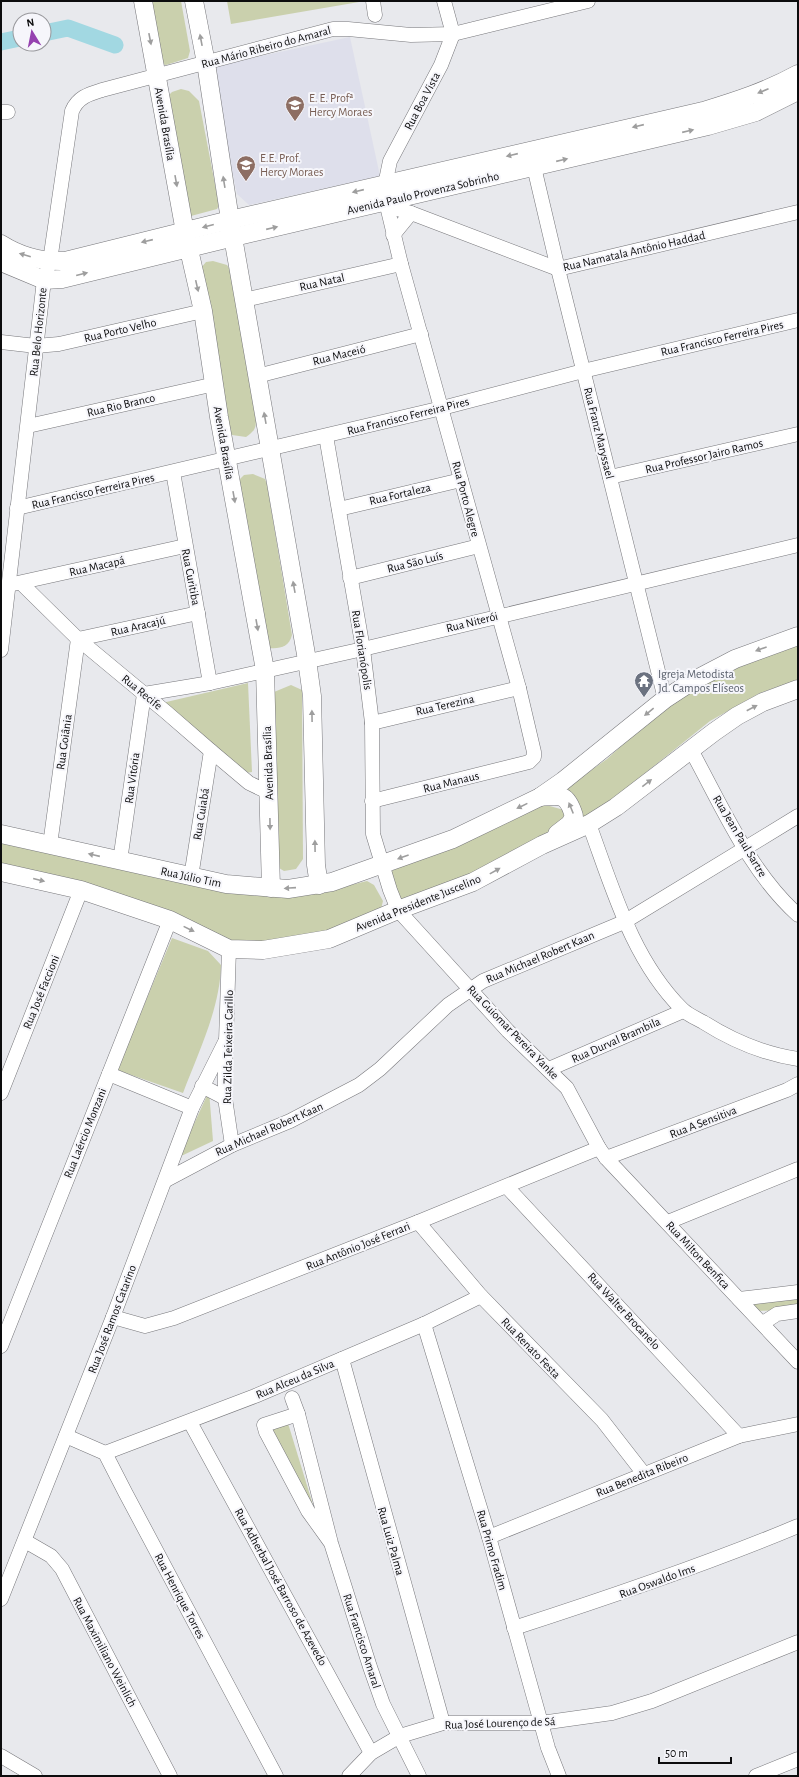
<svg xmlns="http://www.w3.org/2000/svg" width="799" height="1777" viewBox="0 0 799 1777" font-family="'Alegreya Sans',sans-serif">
  <rect width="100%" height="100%" fill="#e8e9ed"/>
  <polygon fill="#dedfeb" points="350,37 380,176 249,205 237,194 210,67"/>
  <g fill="#cad0ad">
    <polygon points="146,1 181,1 190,51 188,58 166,65 158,63"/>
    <polygon points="227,1 365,1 231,24"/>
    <polygon points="181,89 189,91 199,101 219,205 217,209 191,216 166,98 172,92"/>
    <path d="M213,261L227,265L230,270L256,421C256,429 253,432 246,437L232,435L227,430L201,268L206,262Z"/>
    <path d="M253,474L265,479L267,484L292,635C289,647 280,649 269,648L238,481L244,475Z"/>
    <polygon points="798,642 798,680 760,693 710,721 593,815 580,823 566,795 566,788 607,759 664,707 731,665"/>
    <polygon points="248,683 252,772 239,774 162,703"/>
    <polygon points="291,685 302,690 303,859 296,869 284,871 279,868 274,692"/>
    <polygon points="546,805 564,810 567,823 481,870 401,903 388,878 393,870 536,806"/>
    <polygon points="1,841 264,896 310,895 367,881 374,885 383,901 381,909 328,935 229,946 1,869"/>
    <path d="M172,938L208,951L221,965C220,1009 198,1053 183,1093L117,1070Z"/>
    <polygon points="209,1091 213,1141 179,1157"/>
    <polygon points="798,1294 798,1310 754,1311 750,1300"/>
    <polygon points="287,1420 313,1505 265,1427"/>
  </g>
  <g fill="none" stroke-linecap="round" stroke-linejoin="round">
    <g stroke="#a2d8e2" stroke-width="17">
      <polyline points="44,33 68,28 115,45"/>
      <polyline points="1,42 20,38"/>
    </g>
    <defs>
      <g id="minor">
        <polyline points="373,1 375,15"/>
        <polyline points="444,1 453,34 441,65 390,161 385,185 387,206 411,213 558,269 798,212"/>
        <polyline points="1,112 8,112"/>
        <polyline points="534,167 558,269 665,699"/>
        <polyline points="393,235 411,213"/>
        <polyline points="244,300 401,264"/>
        <polyline points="1,342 36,346 59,344 203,311"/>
        <polyline points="257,376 421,334"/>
        <polyline points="28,426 215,384"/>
        <polyline points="326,436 363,649 372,723 373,834 390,890 398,910 508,1031 567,1088 599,1148 606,1158 798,1362"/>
        <polyline points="173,472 210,683"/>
        <polyline points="610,477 798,434"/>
        <polyline points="17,508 442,408 583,371 798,320"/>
        <polyline points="339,509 461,480"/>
        <polyline points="350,578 479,546"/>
        <polyline points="21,583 78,639 166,712 211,751 249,783 270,793"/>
        <polyline points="13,584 185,546"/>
        <path d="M1,650L44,280L50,261L72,111C78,97 89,94 102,90L333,29H348L411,35L453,34L588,1"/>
        <polyline points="372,723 519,688"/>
        <path d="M691,750C722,806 749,871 798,915"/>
        <polyline points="372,801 529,762 534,757 534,752 519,688 401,264 387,206"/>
        <path d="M589,824C613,889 632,959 682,1009C688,1015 696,1018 703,1022C733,1041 763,1054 798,1059"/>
        <polyline points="50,845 78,639 198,613"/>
        <polyline points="120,861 144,694 210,683 363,649 798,545"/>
        <polyline points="191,877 211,751"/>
        <polyline points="229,949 225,1072 225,1098 232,1145"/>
        <polyline points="549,1069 683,1011"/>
        <polyline points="109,1074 192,1108"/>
        <polyline points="202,1086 225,1098"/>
        <polyline points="1,1093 81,890"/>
        <polyline points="606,1158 787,1090 798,1084"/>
        <polyline points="166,1180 232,1145 290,1121 359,1085 380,1069 448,1005 483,981 624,922 798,816"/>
        <polyline points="507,1187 739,1436"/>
        <polyline points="418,1222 481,1296 602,1420 644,1474"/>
        <polyline points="668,1222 798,1169"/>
        <polyline points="739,1299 798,1292"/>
        <polyline points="113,1317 145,1326 174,1318 418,1222 599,1148"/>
        <polyline points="763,1323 777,1314 798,1311"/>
        <polyline points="424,1324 489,1537 548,1748 559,1776"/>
        <polyline points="1,1346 170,920"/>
        <polyline points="342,1359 443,1723"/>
        <polyline points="292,1398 298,1414"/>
        <polyline points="190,1422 371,1753"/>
        <polyline points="66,1436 105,1453 125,1492 276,1776"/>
        <polyline points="105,1453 255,1396 424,1324 481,1296"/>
        <polyline points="489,1537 739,1436 798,1424"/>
        <polyline points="25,1541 51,1556 62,1569 170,1776"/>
        <polyline points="331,1543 308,1511 266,1432 264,1425 298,1414 331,1543 370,1667 383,1704 419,1776"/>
        <polyline points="1,1599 113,1317 192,1108 226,1040"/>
        <path d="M514,1628C610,1597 705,1565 798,1526"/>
        <polyline points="1,1756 35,1776"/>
        <polyline points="349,1776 371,1753 400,1736 443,1723 541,1723 612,1713 652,1701 798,1642"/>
        <polyline points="756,1776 798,1759"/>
      </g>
      <g id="major">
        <polyline points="143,1 185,232 203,311 219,417 265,670 271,888"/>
        <polyline points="194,1 206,63 230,220 307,660 312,696 316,865 319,885"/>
        <path d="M1,244C20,256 42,262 65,261L230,220L703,111C736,101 767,91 798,74"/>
        <polyline points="1,262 44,280 62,279 234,237 708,126 756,112 798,91"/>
        <path d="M540,797C561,795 567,793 574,816L570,824L557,834"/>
        <polyline points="1,834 226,884 288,889 332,882 453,839 540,797 563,781 665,699 691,682 735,659 798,636"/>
        <polyline points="1,872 81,890 170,920 229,949 263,950 329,939 398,910 473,882 542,845 589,824 616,807 714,732 737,716 763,702 798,689"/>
      </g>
    </defs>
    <use href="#minor" stroke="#77777b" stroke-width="15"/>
    <use href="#major" stroke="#77777b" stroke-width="19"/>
    <use href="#minor" stroke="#fff" stroke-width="14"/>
    <use href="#major" stroke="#fff" stroke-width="18"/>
  </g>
  <defs><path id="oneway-solid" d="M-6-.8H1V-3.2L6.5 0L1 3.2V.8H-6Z"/></defs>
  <g fill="#9e9e9e">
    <use href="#oneway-solid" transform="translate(150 39) rotate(79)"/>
    <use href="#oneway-solid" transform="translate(201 40) rotate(-101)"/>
    <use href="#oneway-solid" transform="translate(763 91) rotate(157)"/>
    <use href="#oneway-solid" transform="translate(638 126) rotate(167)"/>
    <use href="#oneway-solid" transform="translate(688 131) rotate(-13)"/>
    <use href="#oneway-solid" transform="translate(512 155) rotate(167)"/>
    <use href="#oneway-solid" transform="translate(562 160) rotate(-13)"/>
    <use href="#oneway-solid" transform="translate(176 181) rotate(80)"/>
    <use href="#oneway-solid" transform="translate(224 182) rotate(-99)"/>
    <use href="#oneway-solid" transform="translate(358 191) rotate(167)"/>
    <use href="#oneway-solid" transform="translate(208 226) rotate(165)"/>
    <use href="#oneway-solid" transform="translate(272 228) rotate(-13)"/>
    <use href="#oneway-solid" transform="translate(147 241) rotate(167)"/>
    <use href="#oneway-solid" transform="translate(25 255) rotate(-164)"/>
    <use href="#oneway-solid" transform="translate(82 274) rotate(-14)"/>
    <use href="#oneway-solid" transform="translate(197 286) rotate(77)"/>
    <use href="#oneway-solid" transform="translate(265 418) rotate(-100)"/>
    <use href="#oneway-solid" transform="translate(234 497) rotate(80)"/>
    <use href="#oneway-solid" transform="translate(294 587) rotate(-100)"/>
    <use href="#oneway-solid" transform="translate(257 625) rotate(80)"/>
    <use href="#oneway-solid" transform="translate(761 649) rotate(160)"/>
    <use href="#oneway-solid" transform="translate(752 708) rotate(-28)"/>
    <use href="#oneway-solid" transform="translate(649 712) rotate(141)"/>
    <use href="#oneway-solid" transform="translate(312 716) rotate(-91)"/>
    <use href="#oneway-solid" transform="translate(647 783) rotate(-38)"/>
    <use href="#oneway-solid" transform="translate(522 806) rotate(154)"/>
    <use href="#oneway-solid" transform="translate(571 808) rotate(-112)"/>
    <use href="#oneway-solid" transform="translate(270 824) rotate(89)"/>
    <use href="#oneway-solid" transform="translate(315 846) rotate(-91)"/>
    <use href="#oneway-solid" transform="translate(94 855) rotate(-167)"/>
    <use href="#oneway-solid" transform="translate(403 857) rotate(160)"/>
    <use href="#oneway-solid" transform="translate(495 871) rotate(-29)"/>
    <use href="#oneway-solid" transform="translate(39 880) rotate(14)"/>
    <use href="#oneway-solid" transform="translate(290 888) rotate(176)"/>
    <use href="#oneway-solid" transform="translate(189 929) rotate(26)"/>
  </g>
  <defs>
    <symbol id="school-pin" viewBox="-11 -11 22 30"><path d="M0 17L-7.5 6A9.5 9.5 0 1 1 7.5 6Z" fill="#8d6e63" stroke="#f6f6fb"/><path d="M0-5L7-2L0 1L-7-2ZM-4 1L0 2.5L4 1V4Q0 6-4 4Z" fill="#fff"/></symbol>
    <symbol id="temple-pin" viewBox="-11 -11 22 30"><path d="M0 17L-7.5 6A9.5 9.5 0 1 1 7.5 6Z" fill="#6b7280" stroke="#f6f6fb"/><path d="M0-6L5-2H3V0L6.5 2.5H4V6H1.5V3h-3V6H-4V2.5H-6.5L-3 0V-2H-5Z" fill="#fff"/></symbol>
  </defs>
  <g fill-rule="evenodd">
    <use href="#school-pin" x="284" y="94" width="22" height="30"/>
    <use href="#school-pin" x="235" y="154" width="22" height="30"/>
    <use href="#temple-pin" x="633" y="670" width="22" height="30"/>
  </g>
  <g text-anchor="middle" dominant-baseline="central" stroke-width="4" stroke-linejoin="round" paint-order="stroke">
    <g font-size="12" fill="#0c0c0d" stroke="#f6f6fb">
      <text transform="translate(266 47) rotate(-15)">Rua Mário Ribeiro do Amaral</text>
      <text transform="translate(422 101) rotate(-62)">Rua Boa Vista</text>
      <text transform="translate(165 124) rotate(80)">Avenida Brasília</text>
      <text transform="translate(423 193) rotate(-13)">Avenida Paulo Provenza Sobrinho</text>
      <text transform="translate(634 251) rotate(-13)">Rua Namatala Antônio Haddad</text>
      <text transform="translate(322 282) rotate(-13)">Rua Natal</text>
      <text transform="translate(120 330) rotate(-13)">Rua Porto Velho</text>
      <text transform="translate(38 332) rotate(-84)">Rua Belo Horizonte</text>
      <text transform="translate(722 338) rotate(-13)">Rua Francisco Ferreira Pires</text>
      <text transform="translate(339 355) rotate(-14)">Rua Maceió</text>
      <text transform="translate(121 405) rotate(-13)">Rua Rio Branco</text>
      <text transform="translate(408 416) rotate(-14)">Rua Francisco Ferreira Pires</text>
      <text transform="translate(599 433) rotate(76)">Rua Franz Maryssael</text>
      <text transform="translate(224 443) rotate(80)">Avenida Brasília</text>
      <text transform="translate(704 456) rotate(-13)">Rua Professor Jairo Ramos</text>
      <text transform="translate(93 491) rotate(-13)">Rua Francisco Ferreira Pires</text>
      <text transform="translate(400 494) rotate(-13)">Rua Fortaleza</text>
      <text transform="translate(466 499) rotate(75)">Rua Porto Alegre</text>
      <text transform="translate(415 562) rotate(-14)">Rua São Luís</text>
      <text transform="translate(97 566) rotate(-13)">Rua Macapá</text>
      <text transform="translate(191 577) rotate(79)">Rua Curitiba</text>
      <text transform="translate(472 622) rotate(-14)">Rua Niterói</text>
      <text transform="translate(138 626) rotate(-13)">Rua Aracajú</text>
      <text transform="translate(362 650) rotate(81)">Rua Florianópolis</text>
      <text transform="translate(142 692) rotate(39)">Rua Recife</text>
      <text transform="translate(445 705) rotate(-13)">Rua Terezina</text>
      <text transform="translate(64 742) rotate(-82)">Rua Goiânia</text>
      <text transform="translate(268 763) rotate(-92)">Avenida Brasília</text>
      <text transform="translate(132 778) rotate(-82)">Rua Vitória</text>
      <text transform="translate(451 782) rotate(-14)">Rua Manaus</text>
      <text transform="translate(201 814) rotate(-81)">Rua Cuiabá</text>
      <text transform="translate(740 836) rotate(59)">Rua Jean Paul Sartre</text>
      <text transform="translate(191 877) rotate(12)">Rua Júlio Tim</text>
      <text transform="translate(418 903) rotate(-22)">Avenida Presidente Juscelino</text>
      <text transform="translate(540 957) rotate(-23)">Rua Michael Robert Kaan</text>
      <text transform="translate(41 992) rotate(-68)">Rua José Faccioni</text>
      <text transform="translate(513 1032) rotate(46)">Rua Guiomar Pereira Yanke</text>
      <text transform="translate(616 1040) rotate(-24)">Rua Durval Brambila</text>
      <text transform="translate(228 1047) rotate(-89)">Rua Zilda Teixeira Carillo</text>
      <text transform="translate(703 1122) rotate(-21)">Rua A Sensitiva</text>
      <text transform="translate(269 1129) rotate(-24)">Rua Michael Robert Kaan</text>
      <text transform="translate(85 1133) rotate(-68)">Rua Laércio Monzani</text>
      <text transform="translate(358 1246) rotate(-22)">Rua Antônio José Ferrari</text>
      <text transform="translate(698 1255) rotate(47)">Rua Milton Benfica</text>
      <text transform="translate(624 1311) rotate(47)">Rua Walter Brocanelo</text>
      <text transform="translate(112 1319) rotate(-69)">Rua José Ramos Catarino</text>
      <text transform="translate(531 1348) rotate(46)">Rua Renato Festa</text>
      <text transform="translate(295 1379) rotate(-23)">Rua Alceu da Silva</text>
      <text transform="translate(642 1475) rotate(-22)">Rua Benedita Ribeiro</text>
      <text transform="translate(391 1541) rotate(74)">Rua Luiz Palma</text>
      <text transform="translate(492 1550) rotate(74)">Rua Primo Fradim</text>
      <text transform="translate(657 1581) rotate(-20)">Rua Oswaldo Ims</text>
      <text transform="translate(281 1587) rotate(61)">Rua Adherbal José Barroso de Azevedo</text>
      <text transform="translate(180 1596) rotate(62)">Rua Henrique Torres</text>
      <text transform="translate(362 1641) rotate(72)">Rua Francisco Amaral</text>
      <text transform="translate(105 1652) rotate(62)">Rua Maximiliano Weinlich</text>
      <text transform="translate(500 1723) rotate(-2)">Rua José Lourenço de Sá</text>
    </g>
    <g font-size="12" fill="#785e54" stroke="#f6f6fb" text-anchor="start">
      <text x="309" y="98">E. E. Profª<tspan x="309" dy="14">Hercy Moraes</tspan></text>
      <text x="260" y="158">E.E. Prof.<tspan x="260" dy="14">Hercy Moraes</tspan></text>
    </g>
    <g font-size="12" fill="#5b616d" stroke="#f6f6fb" text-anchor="start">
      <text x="658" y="674">Igreja Metodista<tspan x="658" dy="14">Jd. Campos Elíseos</tspan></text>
    </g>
  </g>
  <rect width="799" height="1777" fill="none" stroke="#0c0c0d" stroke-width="4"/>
  <g transform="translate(32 32) rotate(350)"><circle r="19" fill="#f6f6fb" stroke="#98989c"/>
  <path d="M0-3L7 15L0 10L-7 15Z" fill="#9541af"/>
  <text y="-6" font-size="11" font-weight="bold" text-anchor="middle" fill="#0c0c0d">N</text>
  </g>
  <path d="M659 1757v6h72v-6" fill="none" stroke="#0c0c0d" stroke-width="2"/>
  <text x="665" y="1757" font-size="12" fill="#0c0c0d" stroke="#f6f6fb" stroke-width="3" paint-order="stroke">50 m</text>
</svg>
